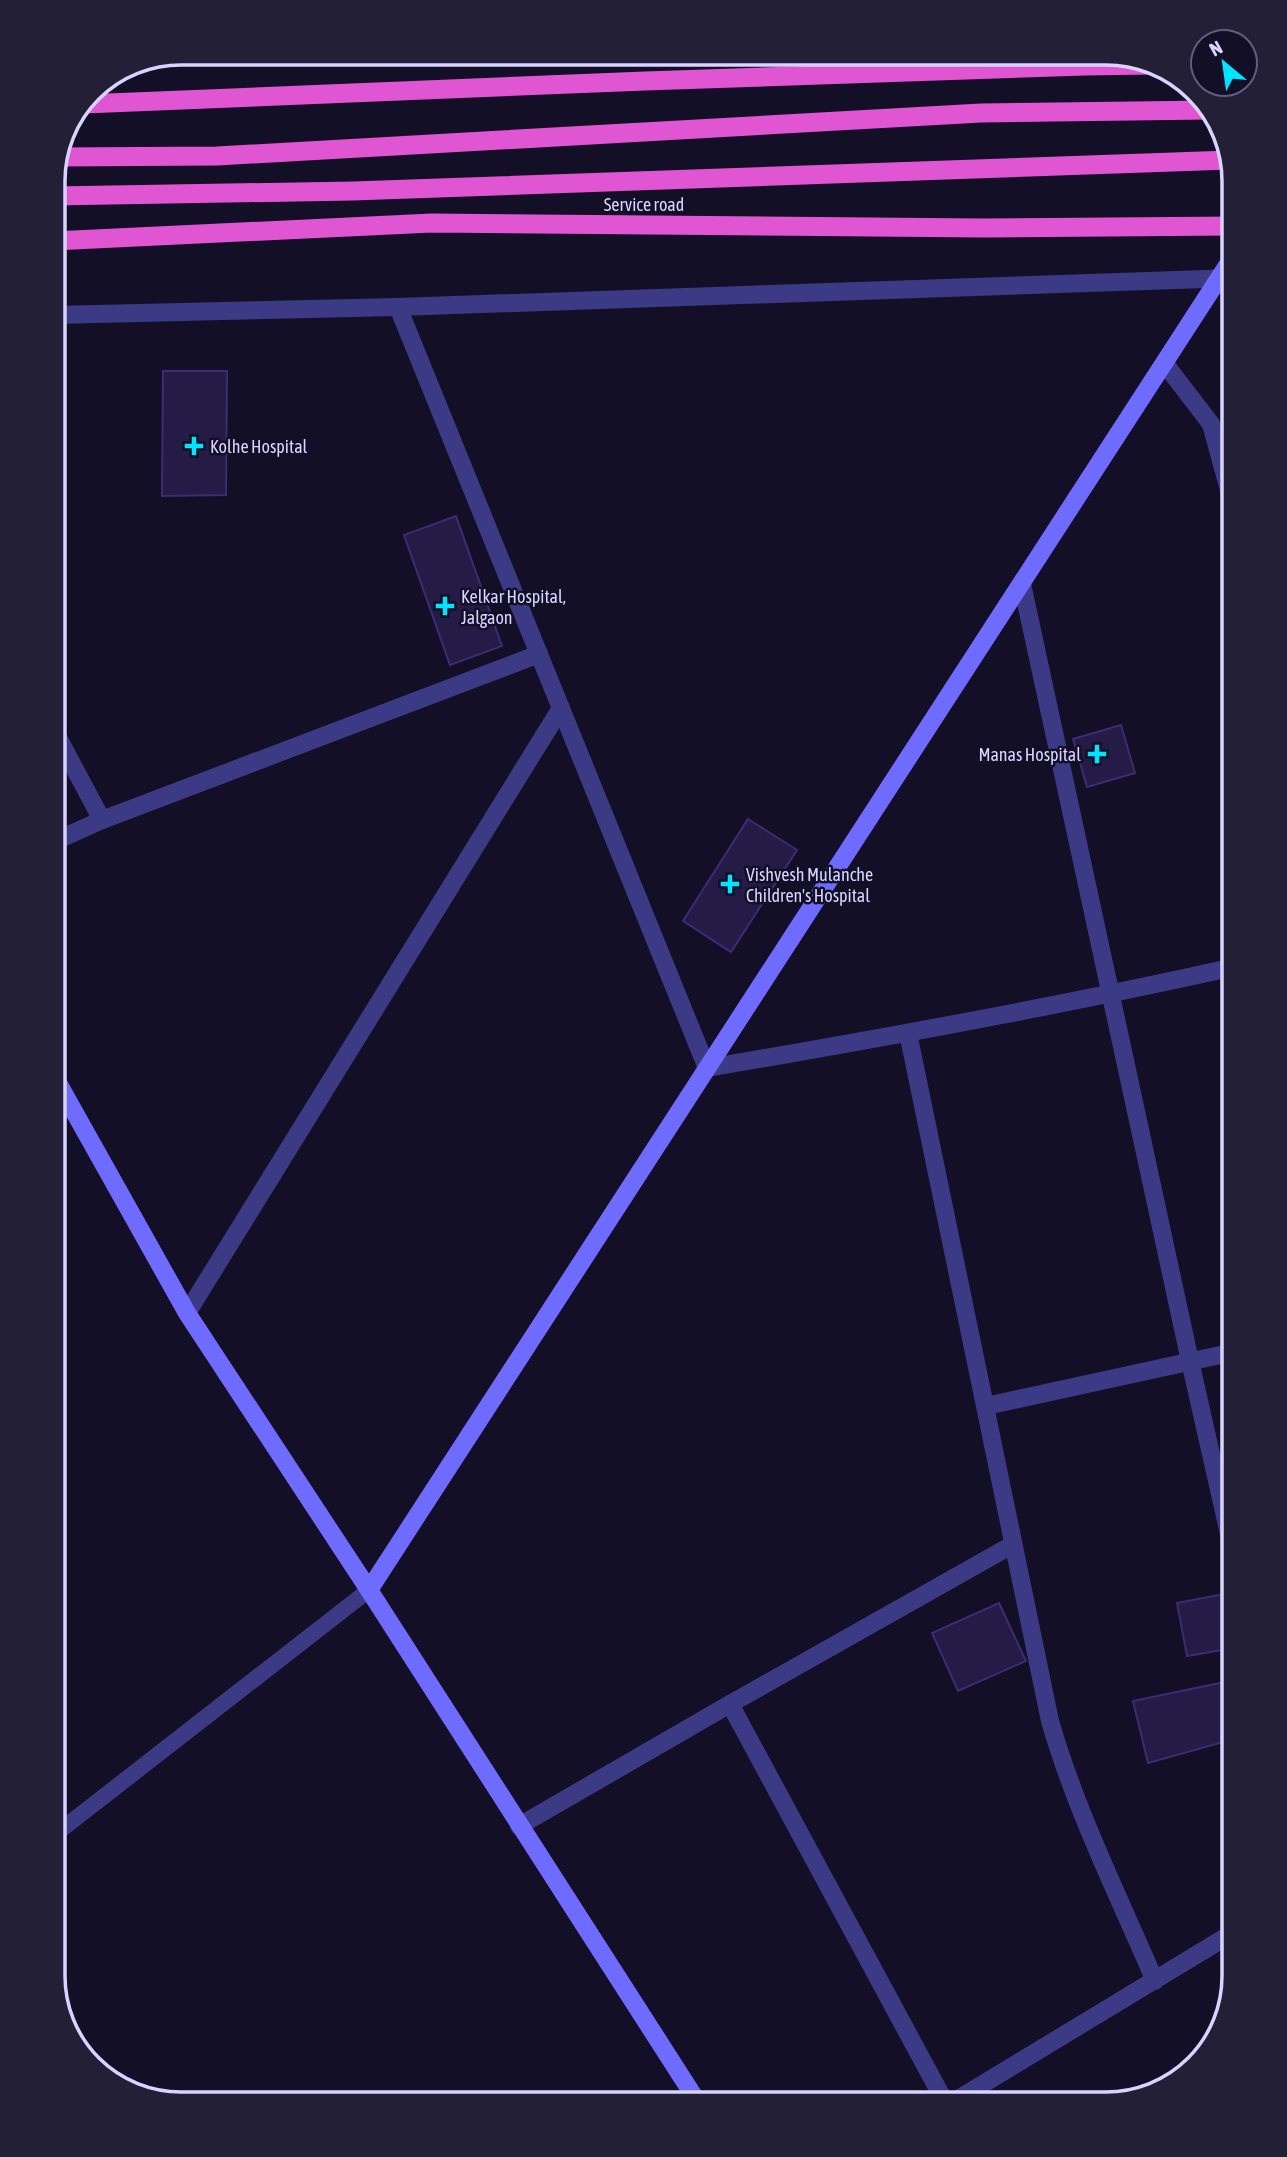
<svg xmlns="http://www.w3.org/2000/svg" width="1287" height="2157" viewBox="0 0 1287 2157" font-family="'Asap Condensed',sans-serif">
  <rect width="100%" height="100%" fill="#130f26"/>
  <g fill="#241b47" stroke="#3b2d73" stroke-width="2">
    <polygon points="163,371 227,371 226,495 162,496"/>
    <polygon points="456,516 502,646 450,665 404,535"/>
    <polygon points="1121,725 1135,773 1087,787 1073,739"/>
    <polygon points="748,819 797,850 731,952 683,921"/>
    <polygon points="1234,1592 1234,1648 1187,1656 1177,1603"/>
    <polygon points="999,1603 1026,1661 958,1691 932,1633"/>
    <polygon points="1234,1680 1234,1739 1148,1763 1133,1701"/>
  </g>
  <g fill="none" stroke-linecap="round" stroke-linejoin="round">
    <polyline stroke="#3d3a85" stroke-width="16" points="53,1836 369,1590"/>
    <g stroke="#3d3a85" stroke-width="18">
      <path d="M398,307L707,1068C884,1038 1060,1006 1234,967"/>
      <polyline points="1165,364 1211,424 1234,508"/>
      <polyline points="1022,584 1190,1361 1234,1556"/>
      <polyline points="53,728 102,820 539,654"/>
      <polyline points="53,842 102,820"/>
      <path d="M908,1033L1050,1721C1076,1811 1118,1895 1155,1981"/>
      <polyline points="187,1313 561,708"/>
      <polyline points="986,1406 1234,1352"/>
      <polyline points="730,1704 946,2104"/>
      <polyline points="519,1826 730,1704 1012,1545"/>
    </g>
    <g stroke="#3d3a85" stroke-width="18">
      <polyline points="53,315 398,307 1234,278"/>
      <polyline points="950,2104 1234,1932"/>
    </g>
    <g stroke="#6f6bff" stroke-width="18">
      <polyline points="53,1074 187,1313 369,1590 699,2104"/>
      <polyline points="369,1590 1234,255"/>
    </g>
    <g stroke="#e055d1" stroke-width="19">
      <polyline points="84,104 645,81 1085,66 1152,65"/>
      <polyline points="60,157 217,156 981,113 1209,110"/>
      <polyline points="53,196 353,191 1230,160"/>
      <polyline points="53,241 432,223 984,228 1234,226"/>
    </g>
  </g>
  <g fill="#00e5ff" stroke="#130f26" stroke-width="2.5">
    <path d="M190.5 435.5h7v7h7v7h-7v7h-7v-7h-7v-7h7z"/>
    <path d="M441.5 595.5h7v7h7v7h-7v7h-7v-7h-7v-7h7z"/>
    <path d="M1093.5 743.5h7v7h7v7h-7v7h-7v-7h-7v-7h7z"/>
    <path d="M726.5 873.5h7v7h7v7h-7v7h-7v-7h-7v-7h7z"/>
  </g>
  <g text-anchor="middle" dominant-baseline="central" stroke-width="5" stroke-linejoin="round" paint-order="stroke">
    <g font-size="18" fill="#d9d4ff" stroke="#130f26">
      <text x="644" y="204">Service road</text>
    </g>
    <g font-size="18" fill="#d9d4ff" stroke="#130f26" text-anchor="start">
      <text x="210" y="446">Kolhe Hospital</text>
      <text x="461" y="596">Kelkar Hospital,<tspan x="461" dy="21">Jalgaon</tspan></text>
      <text x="1081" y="754" text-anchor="end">Manas Hospital</text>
      <text x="746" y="874">Vishvesh Mulanche<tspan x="746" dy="21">Children's Hospital</tspan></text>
    </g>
  </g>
  <path d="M0 0H1287V2157H0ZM181 65H1106A116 116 0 0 1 1222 181V1976A116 116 0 0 1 1106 2092H181A116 116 0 0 1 65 1976V181A116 116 0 0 1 181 65Z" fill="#231f37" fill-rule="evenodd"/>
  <path fill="none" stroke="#d9d4ff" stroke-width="3.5" d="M181 65H1106A116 116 0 0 1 1222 181V1976A116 116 0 0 1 1106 2092H181A116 116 0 0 1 65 1976V181A116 116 0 0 1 181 65Z"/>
  <g transform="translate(1224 63) rotate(331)"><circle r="33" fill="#130f26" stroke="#625e7d" stroke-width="2"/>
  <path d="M0-5L12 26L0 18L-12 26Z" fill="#00e5ff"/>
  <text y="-10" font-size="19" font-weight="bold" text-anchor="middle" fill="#d9d4ff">N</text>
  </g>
</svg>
